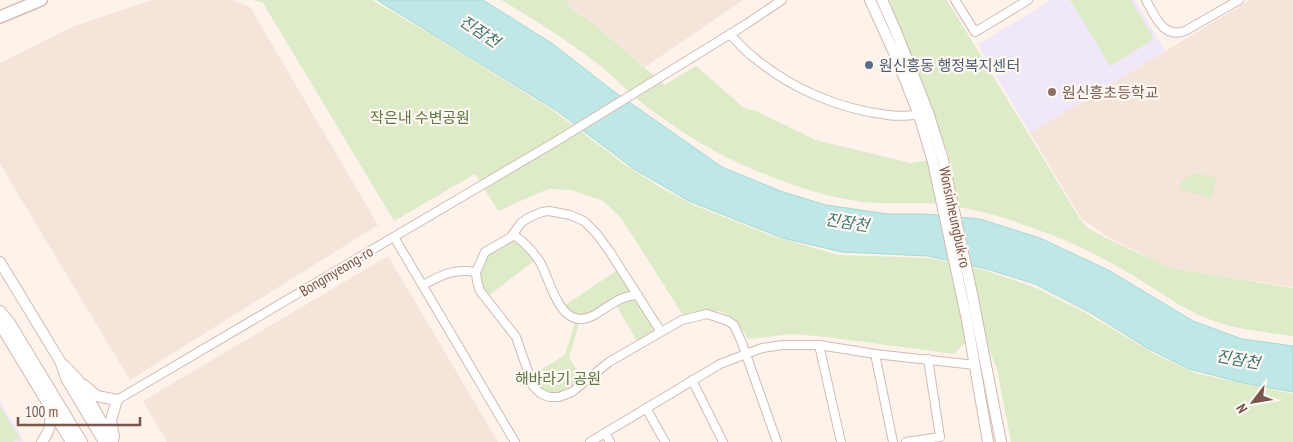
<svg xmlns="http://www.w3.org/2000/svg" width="1293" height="442" viewBox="0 0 1293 442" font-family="'PT Sans Narrow','Noto Sans KR',sans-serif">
  <rect width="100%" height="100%" fill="#fdf3eb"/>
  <g fill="#f4e4da">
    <polygon points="152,0 232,0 250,7 378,225 130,380 0,164 0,63 72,27"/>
    <polygon points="566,0 743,0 645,67 594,24 571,7"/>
    <polygon points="1250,0 1293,0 1293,287 1169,268 1106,236 1081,218 1030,133"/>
    <polygon points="388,256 498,442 167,442 143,401"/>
  </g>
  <g fill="#f0e7f9">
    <polygon points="1051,0 1135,0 1165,51 1030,133 978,45"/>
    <polygon points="0,401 24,441 22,442 0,442"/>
  </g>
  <g fill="#ddebc9">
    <polygon points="254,0 372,0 432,35 551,109 624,164 663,189 696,206 772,236 838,255 931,258 984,270 1034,287 1084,312 1155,354 1195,373 1293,394 1293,442 1011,442 997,369 987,344 964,344 954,354 827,337 792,334 748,339 736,321 720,311 683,315 621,218 603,201 572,190 548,189 498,211 475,174 394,221 263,3"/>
    <path d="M501,0H566L571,8L594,24L665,85L696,66L744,108L756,111L816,140L910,163L949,157L889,0H947L1080,219L1088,228L1106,238L1170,268L1293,288V336C1266,332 1237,330 1211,320C1181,309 1155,288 1127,272C1098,255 1067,240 1035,229C1000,215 962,205 924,203C903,203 883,204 862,202C826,197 790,185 757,171C716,155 678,130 643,104C625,89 609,72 590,58C562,37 532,18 501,0Z"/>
    <polygon points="1070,0 1131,0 1154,39 1110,66"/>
    <polygon points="1195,173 1217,178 1211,198 1180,189 1182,180"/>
    <polygon points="514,237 531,254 534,261 488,296 483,290 479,273 487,255"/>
    <polygon points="619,269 635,294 587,316 574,315 564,306"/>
    <polygon points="637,298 658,332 638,343 615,303"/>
    <path d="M575,322L579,323L569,358L583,379C565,395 542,404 532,375L565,355Z"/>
    <polygon points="0,406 20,438 13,442 0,442"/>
  </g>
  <polygon fill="#bfe7e6" stroke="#a5d9d8" points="377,0 483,0 553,44 612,90 722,167 783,192 826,205 888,214 925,214 980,219 1040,238 1110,271 1193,321 1242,339 1293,346 1293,392 1244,383 1189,369 1147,348 1091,313 1035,284 987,269 928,256 842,252 782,238 689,201 634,169 557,111"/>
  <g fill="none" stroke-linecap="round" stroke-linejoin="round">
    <defs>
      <g id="minor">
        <polyline points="955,0 975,32 1028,0"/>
        <path d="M1146,0C1155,16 1163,39 1185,31L1239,0"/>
        <path d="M730,34C737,42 744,50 752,56C790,88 838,109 888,115C898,117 909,115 919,115"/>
        <path d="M513,234C524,242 533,251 540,262C549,278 558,320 581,319C599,319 613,295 638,295"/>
        <polyline points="394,237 515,442"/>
        <path d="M423,285C442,275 454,268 476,272"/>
        <polyline points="661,332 610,252 596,233 584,221 570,215 549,211 542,212 528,218 521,223 511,237 485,252 476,272 477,281 480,291 516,337 533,386 540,393 549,397 559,397 572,392 609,362 661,332 682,320 707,314 728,321 734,325 742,343 777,442"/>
        <polyline points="819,345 841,442"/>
        <polyline points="875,354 893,442"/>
        <polyline points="692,380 723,442"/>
        <polyline points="117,400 555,142 748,23 782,0"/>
        <polyline points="646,408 665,442"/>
        <polyline points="605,433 610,442"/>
        <polyline points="590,442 720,364 762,348 783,345 819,345 875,354 975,365"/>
        <polyline points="906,442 940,437 928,359"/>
      </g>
      <g id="tertiary">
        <polyline points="870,0 896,57 919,115 933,162 967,320 988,442"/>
        <polyline points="882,0 895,29 928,112 943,160 971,289 1001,442"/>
        <polyline points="0,262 60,361 67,380 104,442"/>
        <polyline points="0,311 10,323 82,442"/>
        <polyline points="0,323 2,328 71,442"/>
        <polyline points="64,365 78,380 113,442"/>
        <polyline points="84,385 97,396 117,400 111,420 114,437"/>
        <path d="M42,442C50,431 52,422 49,409"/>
      </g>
      <polyline id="secondary" points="0,17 41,0"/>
    </defs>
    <use href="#minor" stroke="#d2bbb3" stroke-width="10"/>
    <use href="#tertiary" stroke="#d2bbb3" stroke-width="12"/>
    <use href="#secondary" stroke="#d7bcb3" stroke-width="14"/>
    <use href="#minor" stroke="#fff" stroke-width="8"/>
    <use href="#tertiary" stroke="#fff" stroke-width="10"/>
    <use href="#secondary" stroke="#fff" stroke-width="11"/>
  </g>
  <circle fill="#5c6f8a" stroke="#fff8f2" stroke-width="2" cx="869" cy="65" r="5"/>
  <circle fill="#8d6e63" stroke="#fff8f2" stroke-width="2" cx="1052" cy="92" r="5"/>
  <g text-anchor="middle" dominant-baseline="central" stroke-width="4.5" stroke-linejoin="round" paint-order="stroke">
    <g font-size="15" fill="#4e5e75" stroke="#fff8f2" text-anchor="start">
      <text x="879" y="65">원신흥동 행정복지센터</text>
    </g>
    <g font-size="15" fill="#785e54" stroke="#fff8f2" text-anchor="start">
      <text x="1062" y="92">원신흥초등학교</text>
    </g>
    <g font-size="15" fill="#5b7842" stroke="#fff8f2">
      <text x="420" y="117">작은내 수변공원</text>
      <text x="558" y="378">해바라기 공원</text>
    </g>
    <g font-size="15" fill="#79554d" stroke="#fff8f2">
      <text transform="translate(955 217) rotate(78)">Wonsinheungbuk-ro</text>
      <text transform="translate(336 271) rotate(-31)">Bongmyeong-ro</text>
    </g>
    <g font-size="16" font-style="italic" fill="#3d7675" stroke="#fff8f2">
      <text transform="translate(480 31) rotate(34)">진잠천</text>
      <text transform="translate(847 222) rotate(9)">진잠천</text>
      <text transform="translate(1238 359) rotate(10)">진잠천</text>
    </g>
  </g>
  <g transform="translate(1253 402) rotate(239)" stroke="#fff8f2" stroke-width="4" paint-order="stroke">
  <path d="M0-4L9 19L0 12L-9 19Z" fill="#79554d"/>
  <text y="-8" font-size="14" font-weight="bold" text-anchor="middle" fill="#79554d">N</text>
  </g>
  <path d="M18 417v8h122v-8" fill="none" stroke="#79554d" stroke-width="2.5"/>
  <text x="25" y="417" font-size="15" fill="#79554d" stroke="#fff8f2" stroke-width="4" paint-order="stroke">100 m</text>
</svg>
